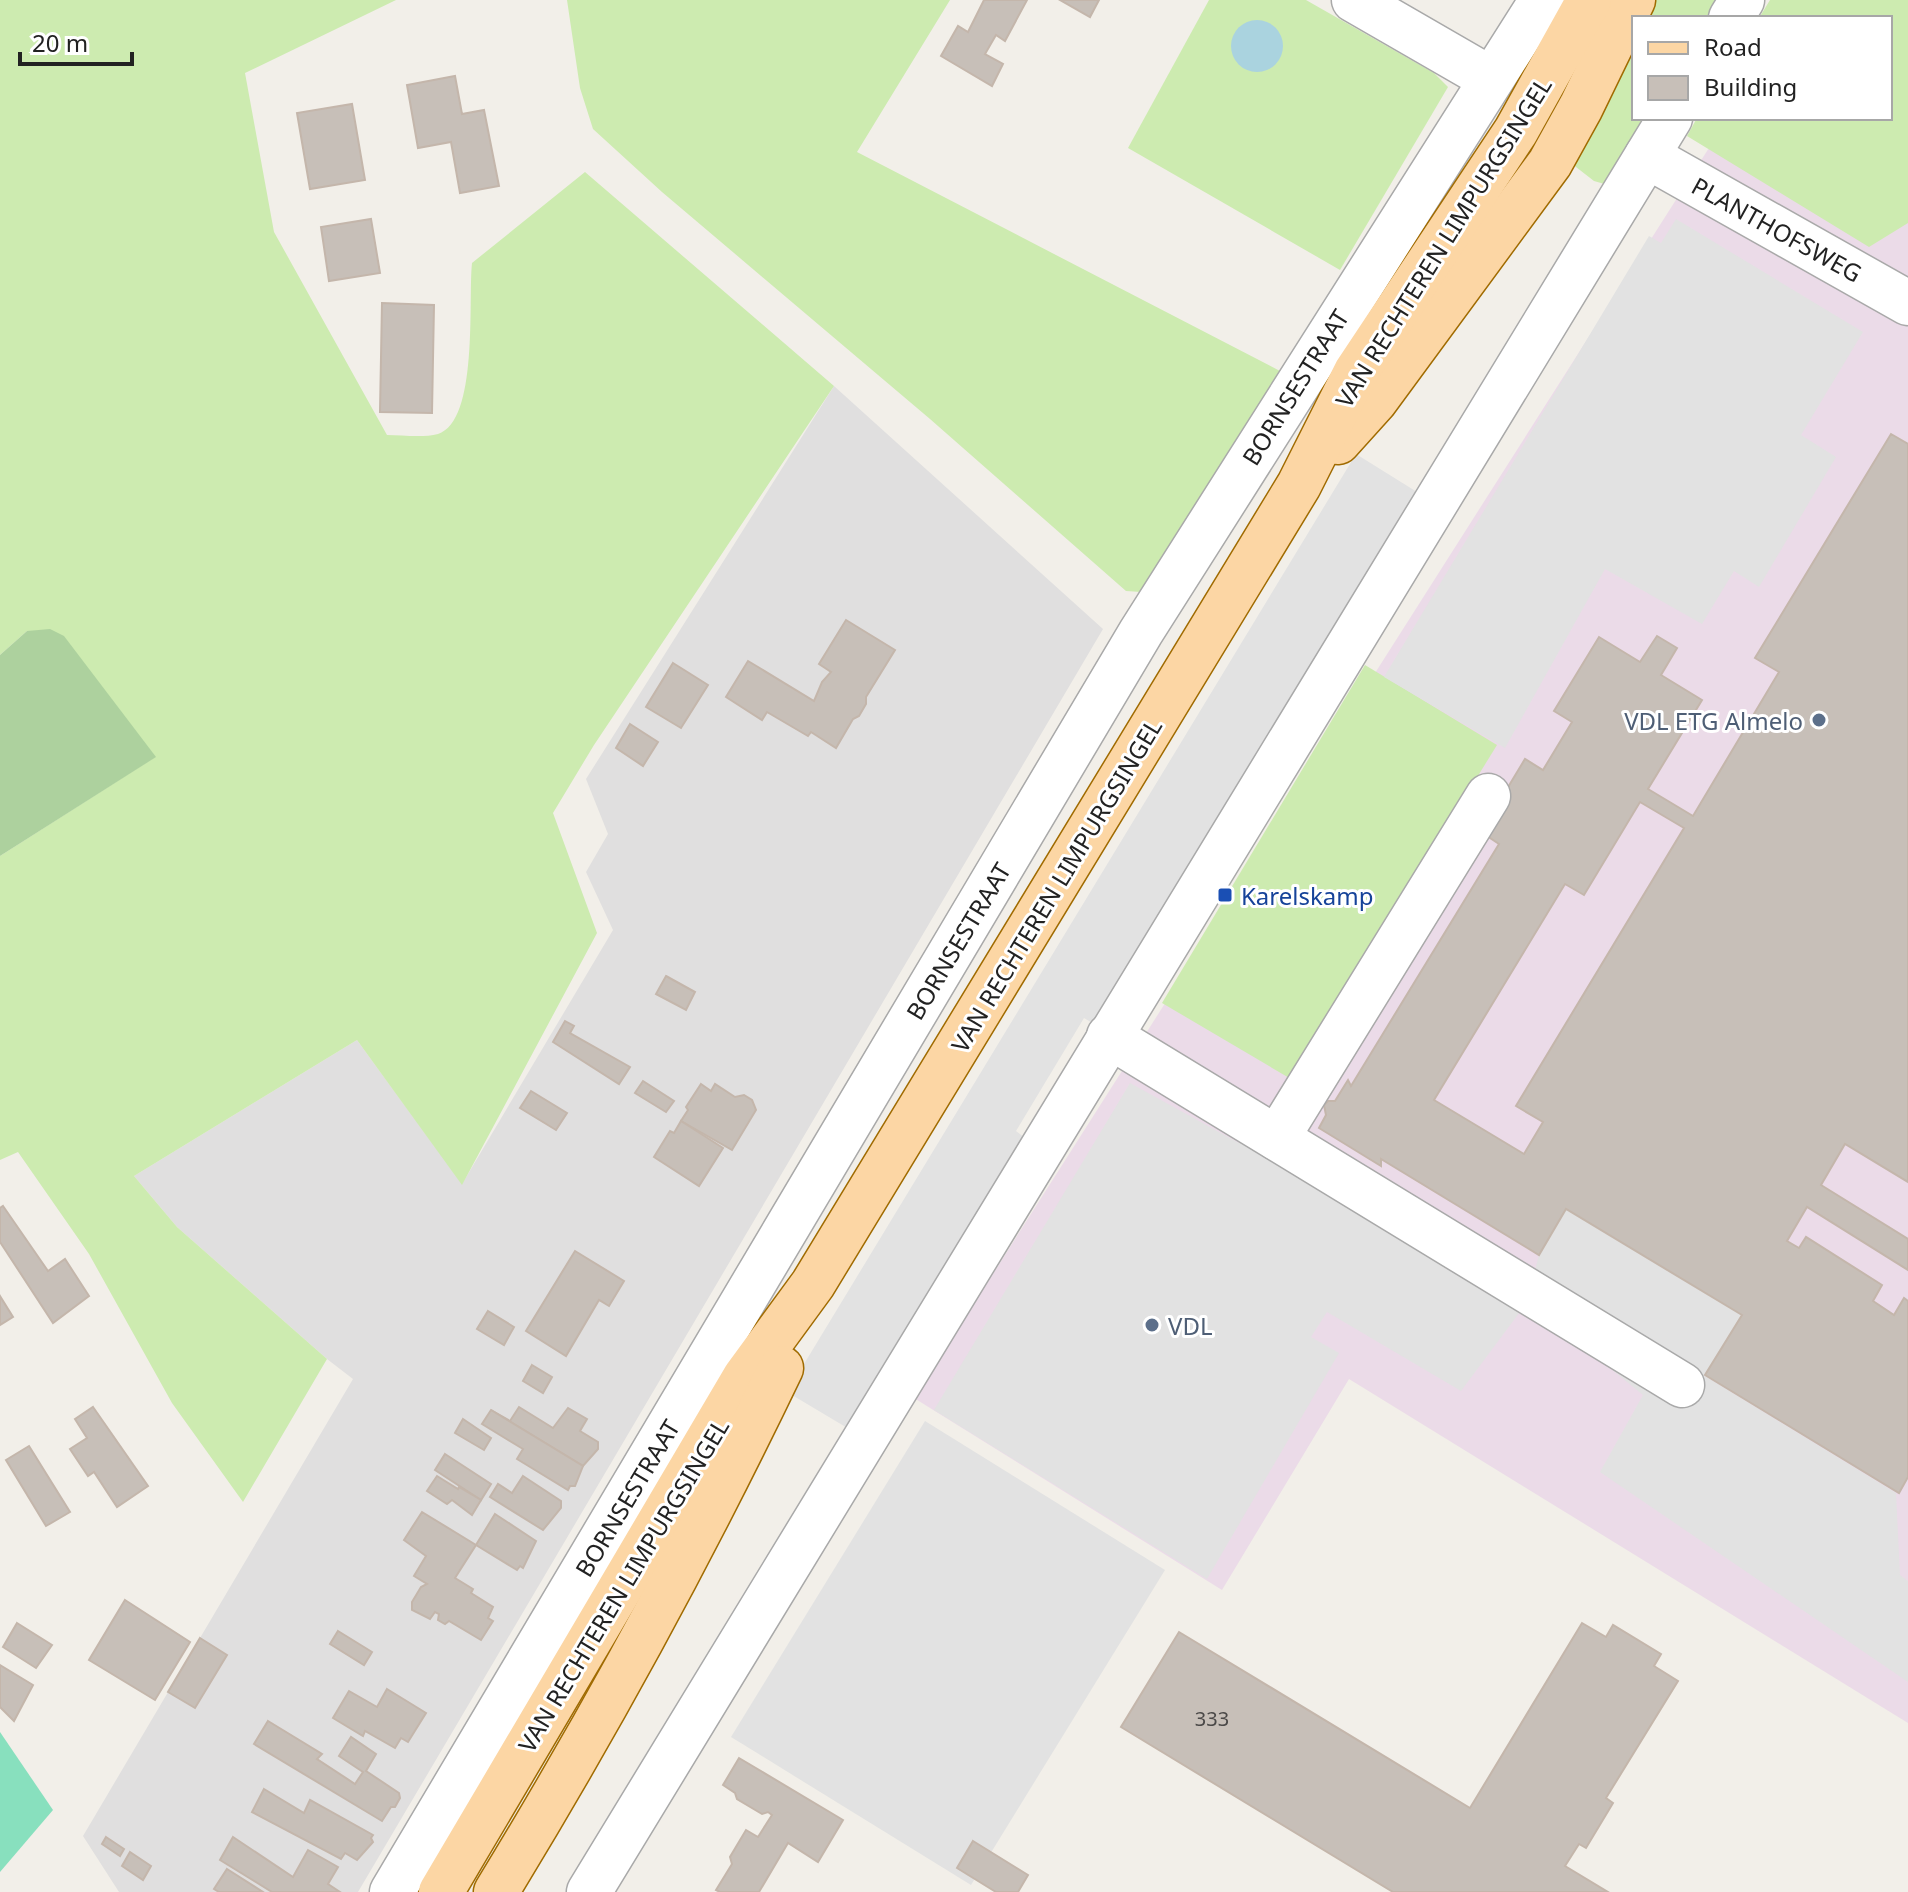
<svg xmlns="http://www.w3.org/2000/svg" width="1908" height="1892" viewBox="0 0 1908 1892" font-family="'Noto Sans',sans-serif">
  <rect width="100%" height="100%" fill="#f2efe9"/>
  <polygon fill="#e0dfdf" points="834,386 1103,629 358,1892 119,1892 83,1836 353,1379 327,1359 177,1227 134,1176 357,1040 462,1184 613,930 586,872 608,834 586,779"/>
  <polygon fill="#ebdbe8" points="1908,0 1908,1723 1349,1379 1222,1590 914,1398 1728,118 1890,118 1890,18"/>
  <g fill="#cdebb0">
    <path d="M0,0H396L245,73L274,232L387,435C402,435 423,438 438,434C479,421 468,300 472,263L585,172L834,386L594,745L553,813L597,933L462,1185L357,1040L134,1176L177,1227L327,1359L243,1502L172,1403L89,1254L18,1152L0,1160V856L155,757L27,631L0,655Z"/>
    <polygon points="567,0 950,0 857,152 1280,371 1175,545 1141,592 1126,591 930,419 662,192 593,129 580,88"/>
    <polygon points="1209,0 1306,0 1434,73 1448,87 1340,270 1128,148"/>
    <polygon points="1646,0 1720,0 1709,18 1637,18"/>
    <polygon points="1770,0 1908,0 1908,223 1869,247 1687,136 1697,118 1890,118 1890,18 1759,18"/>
    <polygon points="1634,24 1634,118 1648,118 1608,185 1594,181 1567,160"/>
    <polygon points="1365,665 1497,745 1291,1079 1162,1003"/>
  </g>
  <polygon fill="#add19e" points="50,629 64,636 156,757 0,856 0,655 27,631"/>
  <polygon fill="#88e0be" points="0,1732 53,1810 0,1872"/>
  <g fill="#e2e2e2">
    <polygon points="1676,219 1863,332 1801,435 1836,457 1759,587 1734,571 1702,624 1605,569 1505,748 1384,677 1649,236 1661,243"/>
    <polygon points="1356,454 1417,492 1094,1024 1084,1018 1016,1131 1025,1138 849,1429 787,1392"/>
    <polygon points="1130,1083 1239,1143 1245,1131 1527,1300 1539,1255 1566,1209 1742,1315 1705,1376 1896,1493 1900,1575 1908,1581 1908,1682 1600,1472 1643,1395 1528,1301 1461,1391 1327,1312 1311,1337 1339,1353 1207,1579 934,1410"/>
    <polygon points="925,1421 1165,1570 971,1885 731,1737"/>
  </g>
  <circle fill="#aad3df" cx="1257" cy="46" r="26"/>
  <g fill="#c7bfb8" stroke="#c4b6ab" stroke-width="2" fill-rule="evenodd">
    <polygon points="984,0 1027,0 1005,41 996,35 985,54 1003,64 992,86 941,56 958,26 968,32"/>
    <polygon points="1060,0 1099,0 1090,17"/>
    <polygon points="455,76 462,114 484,110 499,186 460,193 451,142 418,148 407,85"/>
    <polygon points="352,104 365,180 310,189 297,113"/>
    <polygon points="371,219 380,273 329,281 321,227"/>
    <polygon points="382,303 434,305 432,413 380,412"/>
    <path d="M1891,434L1908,444V1182L1845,1144L1821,1185L1908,1239V1270L1807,1207L1787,1241L1799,1248L1806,1237L1882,1285L1873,1301L1894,1315L1904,1298L1908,1301V1477L1899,1493L1705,1375L1742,1315L1566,1209L1539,1255L1381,1159V1166L1319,1128L1326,1115L1324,1105L1328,1101H1335L1348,1080L1351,1086L1499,844L1481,832L1525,759L1543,770L1572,722L1554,711L1599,637L1640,662L1657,636L1677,648L1661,675L1702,700L1648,789L1693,816L1779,672L1755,658ZM1640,802L1684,828L1516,1106L1543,1122L1524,1154L1434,1100L1565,884L1584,895Z"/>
    <polygon points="846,620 895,650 866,697 866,704 859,716 853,719 836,748 811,732 808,736 767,712 762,720 726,697 748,661 814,701 822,682 831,672 819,664"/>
    <polygon points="673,663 708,685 681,728 646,707"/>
    <polygon points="630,724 658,742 643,766 616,748"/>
    <polygon points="666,976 695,992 686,1010 656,994"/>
    <polygon points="565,1021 574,1026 570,1033 630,1067 619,1084 553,1042"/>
    <polygon points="643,1081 674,1101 666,1112 635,1093"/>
    <polygon points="701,1084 711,1091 715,1084 735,1097 744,1095 752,1100 756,1110 732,1150 681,1121 688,1110 686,1107"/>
    <polygon points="531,1091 567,1113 556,1130 520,1108"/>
    <polygon points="681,1121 723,1148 699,1186 654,1157 670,1131 674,1133"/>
    <polygon points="3,1206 48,1271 65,1259 89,1296 53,1323 0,1242 0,1208"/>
    <polygon points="575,1251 624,1281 609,1306 599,1300 566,1356 526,1331"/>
    <polygon points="0,1296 13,1317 0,1325"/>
    <polygon points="488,1311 514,1327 504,1345 477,1329"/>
    <polygon points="532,1365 552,1377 543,1393 523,1381"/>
    <polygon points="93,1407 148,1486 117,1507 94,1472 88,1476 70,1449 87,1438 75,1419"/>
    <polygon points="519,1407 553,1428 568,1408 587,1419 580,1431 598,1442 598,1449 583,1466 491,1410 510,1421"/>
    <polygon points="491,1410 583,1466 575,1486 570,1486 568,1490 517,1459 523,1449 482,1424"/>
    <polygon points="463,1419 491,1438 484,1450 455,1433"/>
    <polygon points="29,1446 70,1512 46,1526 6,1460"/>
    <polygon points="445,1454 491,1484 481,1500 435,1470"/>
    <polygon points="437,1476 458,1489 459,1487 481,1500 472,1515 452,1500 447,1504 427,1491"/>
    <polygon points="523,1476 561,1501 561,1508 543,1530 490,1497 498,1484 512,1493"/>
    <polygon points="422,1512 476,1545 455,1578 473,1589 471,1593 493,1607 488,1618 493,1621 481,1640 449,1621 445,1624 438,1620 439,1614 435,1612 430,1619 412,1610 412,1602 421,1587 427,1584 414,1576 426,1556 404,1540"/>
    <polygon points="495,1514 536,1541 523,1568 520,1566 517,1570 476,1545"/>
    <polygon points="125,1600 190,1642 155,1700 89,1660"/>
    <polygon points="17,1623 52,1645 36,1668 3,1647"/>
    <polygon points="1582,1623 1606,1637 1613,1625 1661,1654 1654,1666 1678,1681 1606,1798 1613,1803 1586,1848 1579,1844 1565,1866 1608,1892 1393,1892 1121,1727 1179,1632 1470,1808"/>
    <polygon points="338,1631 372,1652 364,1665 330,1644"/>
    <polygon points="200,1638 227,1655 195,1708 168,1692"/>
    <polygon points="0,1665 33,1685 14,1721 0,1707"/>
    <polygon points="387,1689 426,1713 408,1742 401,1738 395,1748 365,1731 363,1736 333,1718 349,1691 377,1707"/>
    <polygon points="268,1721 322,1754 317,1759 355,1784 363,1772 339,1756 351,1737 376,1754 366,1771 399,1793 400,1798 395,1807 391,1807 382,1821 254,1744"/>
    <polygon points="739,1758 843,1820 818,1862 788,1843 759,1892 720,1892 716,1890 732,1864 730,1857 746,1830 758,1837 772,1815 768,1812 762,1814 737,1799 735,1793 723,1785"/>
    <polygon points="264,1789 304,1813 310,1800 373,1835 371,1838 373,1842 357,1860 345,1853 341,1859 252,1812"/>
    <polygon points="106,1837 124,1849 120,1856 102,1844"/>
    <polygon points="233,1837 293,1877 308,1850 338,1867 328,1884 340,1892 272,1892 220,1860"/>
    <polygon points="973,1841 1028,1875 1018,1892 996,1892 957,1868"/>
    <polygon points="130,1852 151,1866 143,1880 122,1866"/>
    <polygon points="227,1869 263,1892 219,1892 214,1889"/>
  </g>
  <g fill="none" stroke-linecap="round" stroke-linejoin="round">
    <defs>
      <g id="minor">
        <polyline points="1354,0 1491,79"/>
        <polyline points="1731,18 1742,0"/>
        <polyline points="1647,156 1908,303"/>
        <polyline points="1109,1036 1682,1385"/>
        <polyline points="1277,1138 1488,796"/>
        <polyline points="392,1892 1141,632 1542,0"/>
        <polyline points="589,1892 1670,118"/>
      </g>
      <g id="major">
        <polyline points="1338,442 1375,401 1550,163 1581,107 1633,0"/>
        <polyline points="441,1892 745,1377 813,1284 1299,485 1356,372 1516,131 1589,0"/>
        <path d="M496,1892C600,1722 695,1547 781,1368"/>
      </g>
    </defs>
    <use href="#minor" stroke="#a9a9a9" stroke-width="47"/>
    <use href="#major" stroke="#a06b00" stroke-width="47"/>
    <use href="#minor" stroke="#fff" stroke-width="44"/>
    <use href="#major" stroke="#fcd6a4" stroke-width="44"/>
  </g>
  <g fill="#5c6f8a" stroke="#fff" stroke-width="3">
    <circle cx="1819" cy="720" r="8"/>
    <circle cx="1152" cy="1325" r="8"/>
  </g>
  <rect fill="#1a4fb4" stroke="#fff" stroke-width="3" x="1217" y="887" width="16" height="16" rx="4"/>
  <g text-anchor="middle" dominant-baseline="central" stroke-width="6" stroke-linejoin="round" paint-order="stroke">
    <g font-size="20" fill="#4b4948">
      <text x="1212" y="1718">333</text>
    </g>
    <g font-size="24" fill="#222" stroke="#fff">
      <text transform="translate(1777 229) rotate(29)">PLANTHOFSWEG</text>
      <text transform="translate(1443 242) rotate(-58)">VAN RECHTEREN LIMPURGSINGEL</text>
      <text transform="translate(1295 387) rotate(-58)">BORNSESTRAAT</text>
      <text transform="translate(1056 885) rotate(-59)">VAN RECHTEREN LIMPURGSINGEL</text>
      <text transform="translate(958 941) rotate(-59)">BORNSESTRAAT</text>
      <text transform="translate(627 1498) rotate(-59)">BORNSESTRAAT</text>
      <text transform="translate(623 1585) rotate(-59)">VAN RECHTEREN LIMPURGSINGEL</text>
    </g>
    <g font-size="24" fill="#4e5e75" stroke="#fff" text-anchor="end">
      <text x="1803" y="720">VDL ETG Almelo</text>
      <text x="1168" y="1325" text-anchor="start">VDL</text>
    </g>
    <g font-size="24" fill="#164399" stroke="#fff" text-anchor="start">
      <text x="1241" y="895">Karelskamp</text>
    </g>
  </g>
  <rect x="1632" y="16" width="260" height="104" fill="#ffffff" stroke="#a7a7a7" stroke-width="2"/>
  <rect x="1648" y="42" width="40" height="12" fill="#fcd6a4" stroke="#a7a7a7" stroke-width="2"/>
  <text x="1704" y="56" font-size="24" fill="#222222">Road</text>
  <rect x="1648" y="76" width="40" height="24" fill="#c7bfb8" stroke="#a7a7a7" stroke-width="2"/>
  <text x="1704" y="96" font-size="24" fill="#222222">Building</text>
  <path d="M20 52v12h112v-12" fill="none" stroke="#222222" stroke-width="4"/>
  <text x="32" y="52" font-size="24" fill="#222222" stroke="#ffffff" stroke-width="6" paint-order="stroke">20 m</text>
</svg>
